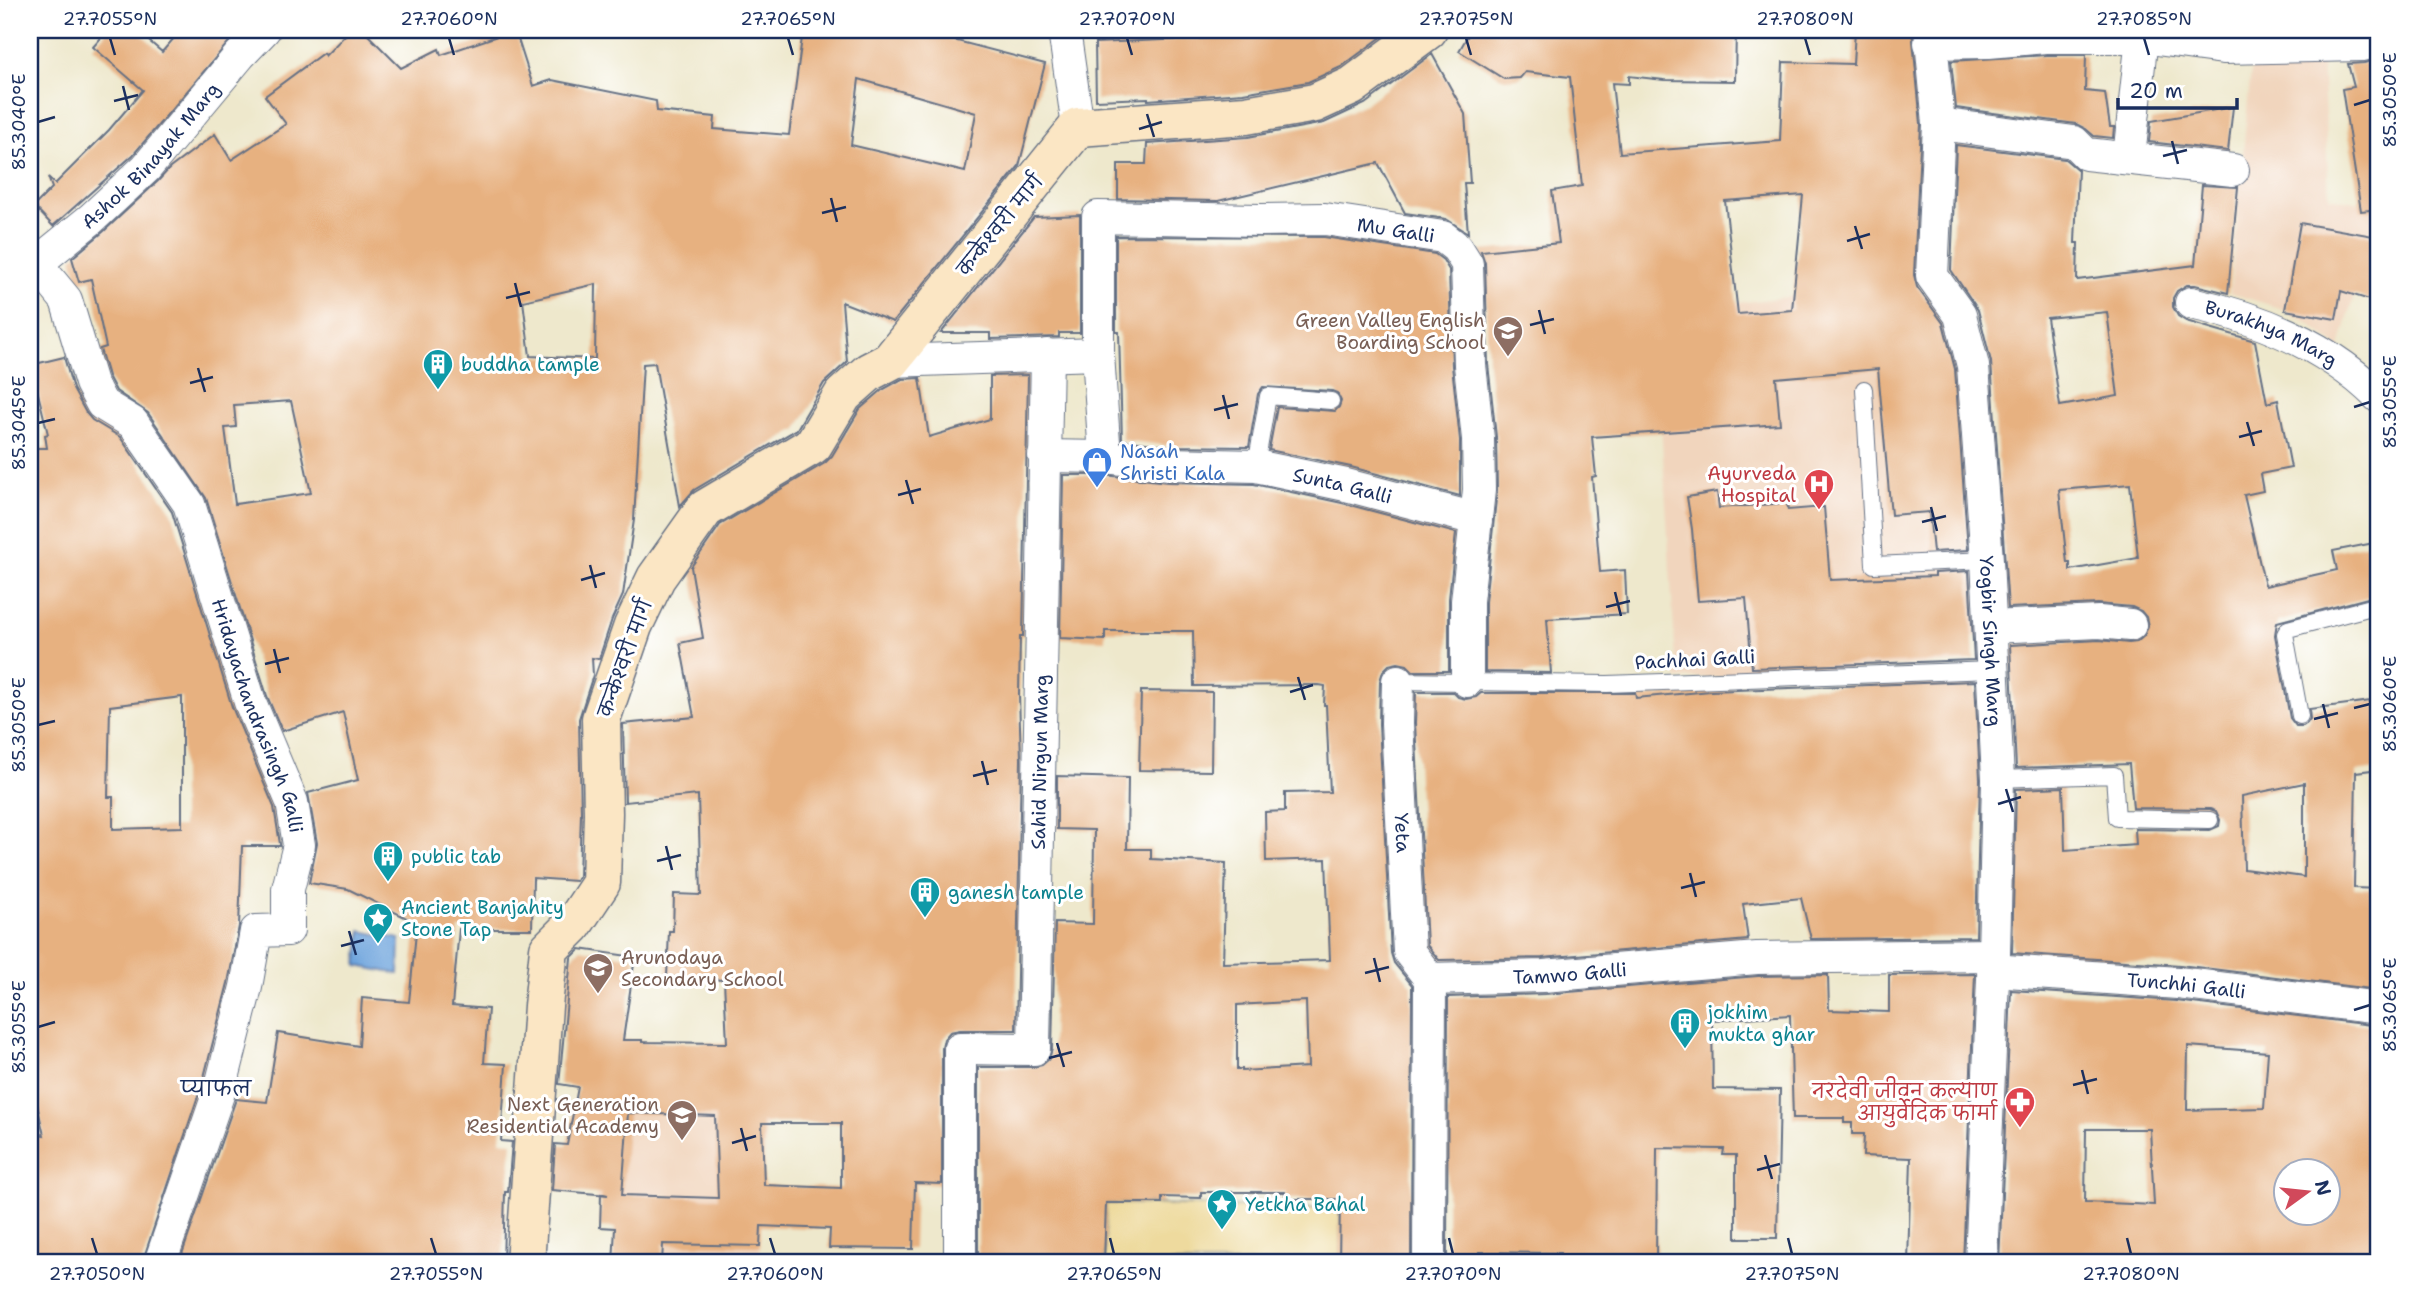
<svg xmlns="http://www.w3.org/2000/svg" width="2409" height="1293" font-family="'Shantell Sans','Playpen Sans Deva',sans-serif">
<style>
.built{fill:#f1d5bd}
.sand{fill:#eeda9e;stroke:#84847e;stroke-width:2}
.water{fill:#70a5dd;stroke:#466a9e;stroke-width:2}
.building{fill:#e7b180;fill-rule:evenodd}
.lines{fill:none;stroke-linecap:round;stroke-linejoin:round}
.lane-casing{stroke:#657084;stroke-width:18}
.street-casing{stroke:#657084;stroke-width:34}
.secondary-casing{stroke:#657084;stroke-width:41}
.lane{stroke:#fff;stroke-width:16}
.street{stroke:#fff;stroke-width:32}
.secondary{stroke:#fbe6c4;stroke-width:38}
.ticks{fill:none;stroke:#1b2f5e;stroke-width:2.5}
.labels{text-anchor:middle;stroke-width:6;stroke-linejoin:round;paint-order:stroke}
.street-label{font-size:19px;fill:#1b2f5e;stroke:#fff}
.education-label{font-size:19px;fill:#785e54;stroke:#fff;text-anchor:end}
.culture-label{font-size:19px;fill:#0d838f;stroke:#fff;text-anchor:start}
.shop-label{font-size:19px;fill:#366cbe;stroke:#fff;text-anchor:start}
.health-label{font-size:19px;fill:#be3a42;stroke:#fff;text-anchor:end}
.neighbourhood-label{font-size:21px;fill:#1b2f5e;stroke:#fff}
.neatline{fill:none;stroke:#1b2f5e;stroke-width:2.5}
.ticks-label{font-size:18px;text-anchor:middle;fill:#1b2f5e}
</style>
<rect width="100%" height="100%" fill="#fff"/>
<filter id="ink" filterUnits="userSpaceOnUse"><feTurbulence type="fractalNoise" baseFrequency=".0143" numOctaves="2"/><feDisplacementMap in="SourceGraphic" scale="14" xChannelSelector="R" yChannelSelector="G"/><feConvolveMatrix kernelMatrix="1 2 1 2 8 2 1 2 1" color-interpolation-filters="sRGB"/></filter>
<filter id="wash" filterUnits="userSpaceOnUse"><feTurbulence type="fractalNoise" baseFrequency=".00686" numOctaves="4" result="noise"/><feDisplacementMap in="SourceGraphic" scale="28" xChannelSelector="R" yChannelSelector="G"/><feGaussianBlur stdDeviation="1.57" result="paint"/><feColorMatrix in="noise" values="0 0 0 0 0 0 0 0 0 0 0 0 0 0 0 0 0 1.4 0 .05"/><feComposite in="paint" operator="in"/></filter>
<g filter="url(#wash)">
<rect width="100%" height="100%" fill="#eee8cc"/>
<path class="built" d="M2252 58H2322L2329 197 2377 206 2340 348 2307 322 2277 307 2230 293Z
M1915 282 1951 325 1962 386 1980 636 1968 637 1969 662 1677 679 1654 313Z
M603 1082 767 1088 760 1254H745L744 1263H662L669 1195 596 1200Z"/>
<path class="sand" d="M1106 1203 1340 1209V1263H1104Z"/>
<path class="water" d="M361 931 400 939 399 974 357 966Z"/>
<g id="blocks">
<path class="building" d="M108 30H136L162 52 181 30H239L133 155 53 226 34 206 52 188 48 177 55 184 109 130 143 90 93 47Z
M350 30H363L401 68 439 49 441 55 515 30 533 86 552 80 656 101 657 111 715 117 714 129 789 135 803 30H915L1045 64 1019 166 893 322 842 302 847 362 824 383 797 429 694 490 680 506 655 363 643 364 634 520 623 595 612 619 599 659 592 658 593 675 579 719 581 813 579 876 576 881 533 878 532 929H459L452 1006 488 1009 484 1063 506 1064 501 1141 512 1142 508 1192H505L503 1263H179L236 1099 267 1102 278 1033 359 1046 362 998 409 1002 417 923 348 889 309 883 317 843 308 793 358 780 343 712 282 731 267 696 206 498 148 413 116 391 108 376 100 349 106 347 91 279 79 282 72 258 103 232 158 181 170 168 215 134 231 160 286 124 265 96 323 53 325 56ZM859 79 976 113 965 172 851 145ZM596 284 595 359 530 356 523 301ZM291 401 311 493 235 504 225 428 236 427 234 405Z
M1274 30H1391L1341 67 1308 82 1243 93 1148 100V98L1096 100 1095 43 1277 35Z
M1471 30H1736L1735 81 1664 80 1629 76V84L1612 83 1620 153 1780 141 1783 62 1853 64 1855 30H1912L1921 124 1914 275 1917 287 1943 323 1955 369 1968 550 1933 552 1929 512 1891 515 1878 369 1776 378 1780 424 1592 437 1596 476 1592 477 1600 572 1625 570 1627 614 1547 619 1551 673 1485 672V602L1497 490 1496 437 1488 364 1485 263 1481 251 1559 243 1552 191 1582 186 1570 77 1525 72 1520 78 1504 79 1459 51ZM1803 195 1792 310 1738 314 1725 201Z
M1432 54 1465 114 1470 183H1464L1468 233 1446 219 1405 213 1378 163 1218 201 1118 199V164H1146L1147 144 1248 137 1324 123 1365 104Z
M2047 55H2086L2085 91 2105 93 2110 127H2114L2113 138 2094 136 2086 129 2076 124 1956 108 1951 61Z
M2379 59V209L2361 211 2342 89 2354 87 2348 64 2364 63Z
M2233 107 2228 151 2149 142 2151 121Z
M1956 145 2065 159 2078 170 2075 243H2078L2077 280 2195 265 2202 185 2238 187 2228 293 2195 285H2187L2177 291 2173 298V307L2178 316 2186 321 2255 341 2267 403 2278 400 2291 468 2260 474 2263 491 2244 495 2265 586 2337 570 2333 551 2379 542V595L2277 622 2275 635 2290 718 2296 726H2303L2307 723 2310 719 2309 709 2379 700V769L2356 772 2354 888 2379 889V990L2180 965 2012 953 2016 789 2063 787 2065 850 2136 845 2135 829 2210 830 2219 826 2220 820 2216 811 2210 809 2133 808 2129 764 2016 768 2010 645 2099 640 2129 643 2137 642 2144 636 2148 626 2146 617 2141 611 2132 607 2098 604 2008 608 1991 362 1978 310 1951 270ZM2107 312 2118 396 2060 406 2047 318ZM2130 484 2138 558 2070 570V563H2067L2059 490ZM2304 783V877L2244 869 2242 796Z
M1080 215V333H1059V337L990 339V333H941L1034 217Z
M2300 223 2379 237V303L2341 291 2336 319 2285 310Z
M1116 236 1324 237 1435 254 1443 260 1449 270 1452 366 1460 440V496L1351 467 1269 450 1277 407 1335 411 1339 407 1341 401 1337 393 1332 391 1263 387 1258 394 1249 447 1170 446 1122 440 1119 332H1116Z
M64 357 73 389 86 413 92 420 120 437 172 512 232 707 274 807 280 844V846H242L239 926 228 983 203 1081 142 1263H56L30 1259V1133L44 1135 30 1074V448H47L45 435 48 434 31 365ZM182 697V827L113 829V797H108L110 706Z
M1028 375 1023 636H1020L1019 695 1021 759 1016 1030H960L950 1032 944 1039 942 1048V1184L915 1183 913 1249 829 1248 830 1229 761 1226 760 1246 663 1244 662 1263H613L615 1228 600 1227 601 1194 608 1195 552 1190 555 1144 567 1145 578 1087 559 1084 571 958 580 949 635 957 623 1040H642V1042L727 1043 724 980 667 977 669 931H673L674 894 701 895 698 795 625 802 623 724 694 717 680 643 703 638 691 567 720 525 825 463 832 456 860 409 882 390 902 379 920 378 929 437 990 419V376ZM628 1113 715 1116 718 1198 622 1195ZM762 1123H841V1188L764 1185Z
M1063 475H1104L1168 482 1254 484 1342 503 1456 533 1449 599V671H1413L1407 665 1398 663 1389 665 1383 671 1380 681 1379 724 1391 953 1394 963 1412 985 1411 1263H1339L1340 1199H1286L1285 1192H1201V1198L1162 1197V1203H1106L1104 1263H978V1067H1034L1042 1065 1049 1059 1052 1049 1055 923 1093 924 1094 830 1057 829V776L1128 778 1127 849H1151V859L1226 863 1223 963 1330 960 1326 859 1266 861 1265 812 1285 811V793L1330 792 1326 705H1324L1325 686 1319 685 1194 686 1193 631H1105V640L1060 638ZM1306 1001 1308 1067 1242 1071V1069H1237V1005Z
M1717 492 1719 508 1787 503 1788 510 1824 507 1830 580 1935 576V573L1969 571 1974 660 1752 668 1746 598 1698 601 1692 529 1687 497Z
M1975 681 1980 779 1976 937 1811 939 1801 898 1743 904 1748 940 1542 958 1439 960 1427 945 1415 723 1416 692H1453L1458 697 1466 699 1476 697 1481 693H1635L1636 698 1711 691Z
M1141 691 1212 692 1211 771 1139 770Z
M1975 974 1963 1263H1908L1911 1158 1863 1156 1864 1134H1852V1123H1844V1118H1793L1790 1015 1712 1020 1713 1089 1780 1090 1777 1238H1736V1155H1723L1724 1149 1657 1148 1656 1263H1560V1253L1479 1252V1263H1447L1448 997 1545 994 1758 976 1828 975 1829 1010 1889 1012V975Z
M2011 990 2176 1001 2379 1026V1263L2122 1261V1263H1999ZM2188 1046 2268 1052 2264 1108 2187 1110ZM2086 1129H2150L2154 1205 2085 1202ZM2286 1171H2328V1213H2286Z"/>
</g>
</g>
<g filter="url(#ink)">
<use href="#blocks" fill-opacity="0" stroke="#657084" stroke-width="2"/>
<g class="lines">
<g class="lane-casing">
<path id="lane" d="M1864 389 1874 565 1987 560
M1256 466 1268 396 1331 401
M1398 681 1607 684 1993 670
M2300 716 2285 634 2288 629 2379 605
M1998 779 2114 775 2117 818 2210 820"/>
</g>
<g class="street-casing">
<g id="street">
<path d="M1064 30 1078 127"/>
<path id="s1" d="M1930 30 1939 124 1932 276 1960 315 1973 366 1987 560 1998 779 1994 955 1981 1263"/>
<path d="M1930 43 1989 42 2046 37H2142L2223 48 2363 45 2379 40"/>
<path d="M1939 124 2074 142 2086 154 2233 170"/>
<path d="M2129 157 2142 37"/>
<path id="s2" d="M30 256 66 300 91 383 102 404 133 423 189 504 250 702 292 802 299 845 288 889V930L256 931 246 987 221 1086 160 1263"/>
<path id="s3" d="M30 274 37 263 91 219 146 168 240 55 264 30"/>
<path id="s4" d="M2191 303C2260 318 2329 347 2379 397"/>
<path d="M890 361 1098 354"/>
<path id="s5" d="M1044 456 1105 457 1169 464 1256 466 1346 485 1476 519 1467 601V681"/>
<path id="s6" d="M1105 457 1098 354V217L1261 220 1325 219 1443 237 1457 248 1467 264 1470 365 1478 439 1479 490 1476 519"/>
<path d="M1991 627 2099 622 2130 625"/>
<path id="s7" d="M1398 681 1397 723 1409 952 1430 979"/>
<path id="s8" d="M1993 970 2178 983 2379 1008"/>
<path id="s9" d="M1430 979 1543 976 1757 958 1994 955"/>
<path id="s10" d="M960 1263V1048L1034 1049 1047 355"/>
<path d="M1429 1263 1430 979"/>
</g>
</g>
<g class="secondary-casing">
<path id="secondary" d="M525 1263 543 1006 549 949 573 925 601 883 603 813 601 719 633 626 656 578 705 509 813 445 843 395 869 372 890 361 1078 127 1246 115 1315 103 1352 86 1428 30"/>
</g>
<use href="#lane" class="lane"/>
<use href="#street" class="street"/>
<use href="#secondary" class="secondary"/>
</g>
</g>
<path class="ticks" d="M110 38 115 55M449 38 454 55M788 38 793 55M1127 38 1132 55M1466 38 1471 55M1805 38 1810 55M2144 38 2149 55M123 86 129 110M114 101 138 95M2354 105 2370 100M1147 114 1154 137M38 122 55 117M1139 129 1162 122M2172 141 2178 164M2163 156 2187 150M831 198 837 222M822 213 846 207M1855 226 1862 249M1847 241 1870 234M515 283 521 307M506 298 530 292M1539 310 1545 334M1530 325 1554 319M198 368 205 392M190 383 213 377M1223 395 1229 419M2354 407 2370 402M1214 410 1238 404M2247 422 2254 446M38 423 55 419M2239 437 2262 431M906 480 913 504M898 495 921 489M1931 507 1937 531M1922 522 1946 516M590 565 596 588M581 580 605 573M1615 592 1621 616M1606 607 1630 601M274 649 280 673M265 664 289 658M1298 677 1305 700M1290 692 1313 685M2323 704 2329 728M2354 708 2370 704M2314 719 2338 713M38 725 55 721M982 761 988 785M973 776 997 770M2006 789 2013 812M1998 804 2021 797M666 846 672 870M657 861 681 855M1690 873 1696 897M1681 888 1705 882M349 931 356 955M341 946 364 940M1374 958 1380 982M1365 973 1389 967M2354 1010 2370 1005M38 1027 55 1022M1057 1043 1064 1067M1049 1058 1072 1052M2082 1070 2088 1094M2073 1085 2097 1079M741 1128 747 1151M732 1143 756 1136M1765 1155 1772 1179M1757 1170 1780 1164M92 1238 97 1254M431 1238 436 1254M770 1238 775 1254M1110 1238 1114 1254M1449 1238 1453 1254M1788 1238 1792 1254M2127 1238 2131 1254"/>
<defs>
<g id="school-pin" transform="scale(1.575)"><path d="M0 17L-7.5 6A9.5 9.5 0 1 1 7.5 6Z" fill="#8d6e63" stroke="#fff"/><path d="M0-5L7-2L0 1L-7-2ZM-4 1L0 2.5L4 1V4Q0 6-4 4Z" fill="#fff"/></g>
<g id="building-pin" transform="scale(1.575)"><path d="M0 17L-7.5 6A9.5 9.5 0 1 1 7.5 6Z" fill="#0f9aa8" stroke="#fff"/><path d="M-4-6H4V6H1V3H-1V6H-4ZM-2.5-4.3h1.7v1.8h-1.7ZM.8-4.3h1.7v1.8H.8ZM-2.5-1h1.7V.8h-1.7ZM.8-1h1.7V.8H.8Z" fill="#fff"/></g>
<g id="shop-pin" transform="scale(1.575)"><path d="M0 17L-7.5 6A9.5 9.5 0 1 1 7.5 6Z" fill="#3f7fe0" stroke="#fff"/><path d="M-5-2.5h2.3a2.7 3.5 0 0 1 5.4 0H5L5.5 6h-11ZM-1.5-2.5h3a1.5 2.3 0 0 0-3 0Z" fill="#fff"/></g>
<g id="hospital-pin" transform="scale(1.575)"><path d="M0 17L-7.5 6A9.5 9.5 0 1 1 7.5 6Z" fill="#e0444e" stroke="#fff"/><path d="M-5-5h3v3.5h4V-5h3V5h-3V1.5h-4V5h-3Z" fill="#fff"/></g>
<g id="sight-pin" transform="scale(1.575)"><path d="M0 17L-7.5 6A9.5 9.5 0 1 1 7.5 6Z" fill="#0f9aa8" stroke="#fff"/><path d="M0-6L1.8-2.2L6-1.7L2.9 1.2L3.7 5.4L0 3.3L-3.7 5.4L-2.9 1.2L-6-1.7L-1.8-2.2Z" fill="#fff"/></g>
<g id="pharmacy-pin" transform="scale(1.575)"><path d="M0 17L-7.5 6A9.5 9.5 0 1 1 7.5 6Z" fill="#e0444e" stroke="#fff"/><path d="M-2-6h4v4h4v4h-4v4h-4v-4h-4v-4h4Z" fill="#fff"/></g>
</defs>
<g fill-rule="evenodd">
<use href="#school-pin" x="1508" y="331"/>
<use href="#building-pin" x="438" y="364"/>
<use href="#shop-pin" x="1097" y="462"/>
<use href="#hospital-pin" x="1819" y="484"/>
<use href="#building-pin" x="388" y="856"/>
<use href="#building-pin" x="925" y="892"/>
<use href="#sight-pin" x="378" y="918"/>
<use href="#school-pin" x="598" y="968"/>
<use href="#building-pin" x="1685" y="1023"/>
<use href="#pharmacy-pin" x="2020" y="1102"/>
<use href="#school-pin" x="682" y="1115"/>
<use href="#sight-pin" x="1222" y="1204"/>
</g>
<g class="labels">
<g class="street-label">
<text dy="7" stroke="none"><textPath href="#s3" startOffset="170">Ashok Binayak Marg</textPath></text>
<text transform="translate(1000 225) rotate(-51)" y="7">कन्केश्वरी मार्ग</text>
<text dy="7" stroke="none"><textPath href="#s6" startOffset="539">Mu Galli</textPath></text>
<text dy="7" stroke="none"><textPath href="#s4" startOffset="86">Burakhya Marg</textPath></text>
<text dy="7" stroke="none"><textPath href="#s5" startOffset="301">Sunta Galli</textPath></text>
<text dy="7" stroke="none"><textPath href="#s1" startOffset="623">Yogbir Singh Marg</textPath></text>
<text transform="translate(625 658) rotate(-70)" y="7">कन्केश्वरी मार्ग</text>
<text transform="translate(1695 659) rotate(-3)" y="7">Pachhai Galli</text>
<text dy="7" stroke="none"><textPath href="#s2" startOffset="525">Hridayachandrasingh Galli</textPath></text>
<text dy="7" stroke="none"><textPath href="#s10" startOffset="576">Sahid Nirgun Marg</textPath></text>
<text dy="7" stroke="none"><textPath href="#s7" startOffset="152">Yeta</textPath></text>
<text dy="7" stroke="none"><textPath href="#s9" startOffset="140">Tamwo Galli</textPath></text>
<text dy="7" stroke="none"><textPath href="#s8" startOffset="194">Tunchhi Galli</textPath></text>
</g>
<g class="education-label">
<text x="1485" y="327">Green Valley English<tspan x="1485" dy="22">Boarding School</tspan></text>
<text x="621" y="964" text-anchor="start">Arunodaya<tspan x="621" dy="22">Secondary School</tspan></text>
<text x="659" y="1111">Next Generation<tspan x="659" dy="22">Residential Academy</tspan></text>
</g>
<g class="culture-label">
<text x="461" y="371">buddha tample</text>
<text x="411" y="863">public tab</text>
<text x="948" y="899">ganesh tample</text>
<text x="401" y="914">Ancient Banjahity<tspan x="401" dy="22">Stone Tap</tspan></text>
<text x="1708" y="1019">jokhim<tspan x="1708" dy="22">mukta ghar</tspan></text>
<text x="1245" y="1211">Yetkha Bahal</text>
</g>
<g class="shop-label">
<text x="1120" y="458">Nasah<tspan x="1120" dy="22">Shristi Kala</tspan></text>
</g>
<g class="health-label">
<text x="1796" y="480">Ayurveda<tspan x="1796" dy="22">Hospital</tspan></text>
<text x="1997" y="1098">नरदेवी जीवन कल्याण<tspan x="1997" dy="22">आयुर्वेदिक फार्मा</tspan></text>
</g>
<g class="neighbourhood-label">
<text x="216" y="1096">प्याफल</text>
</g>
</g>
<rect width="2409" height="1293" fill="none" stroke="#fff" stroke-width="77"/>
<g transform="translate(2307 1192) rotate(75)"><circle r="33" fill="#ffffff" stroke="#a4acbf" stroke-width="2"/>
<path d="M0-5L12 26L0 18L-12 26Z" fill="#d1495b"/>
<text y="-10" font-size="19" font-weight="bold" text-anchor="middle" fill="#1b2f5e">N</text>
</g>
<path d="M2118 98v10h119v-10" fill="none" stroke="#1b2f5e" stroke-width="3.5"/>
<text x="2129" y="98" font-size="21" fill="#1b2f5e" stroke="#ffffff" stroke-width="5" paint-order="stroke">20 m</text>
<rect x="38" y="38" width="2332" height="1216" class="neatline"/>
<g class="ticks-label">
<text x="110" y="25">27.7055°N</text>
<text x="449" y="25">27.7060°N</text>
<text x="788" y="25">27.7065°N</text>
<text x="1127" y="25">27.7070°N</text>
<text x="1466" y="25">27.7075°N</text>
<text x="1805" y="25">27.7080°N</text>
<text x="2144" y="25">27.7085°N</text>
<text transform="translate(2390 100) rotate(-90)" y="6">85.3050°E</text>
<text transform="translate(19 122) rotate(-90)" y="6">85.3040°E</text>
<text transform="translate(2390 402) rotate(-90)" y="6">85.3055°E</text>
<text transform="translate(19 423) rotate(-90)" y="6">85.3045°E</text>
<text transform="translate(2390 704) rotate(-90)" y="6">85.3060°E</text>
<text transform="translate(19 725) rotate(-90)" y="6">85.3050°E</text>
<text transform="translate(2390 1005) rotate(-90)" y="6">85.3065°E</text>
<text transform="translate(19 1027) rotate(-90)" y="6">85.3055°E</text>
<text x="97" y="1280">27.7050°N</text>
<text x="436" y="1280">27.7055°N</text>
<text x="775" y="1280">27.7060°N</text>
<text x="1114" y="1280">27.7065°N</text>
<text x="1453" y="1280">27.7070°N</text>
<text x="1792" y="1280">27.7075°N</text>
<text x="2131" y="1280">27.7080°N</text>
</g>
</svg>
